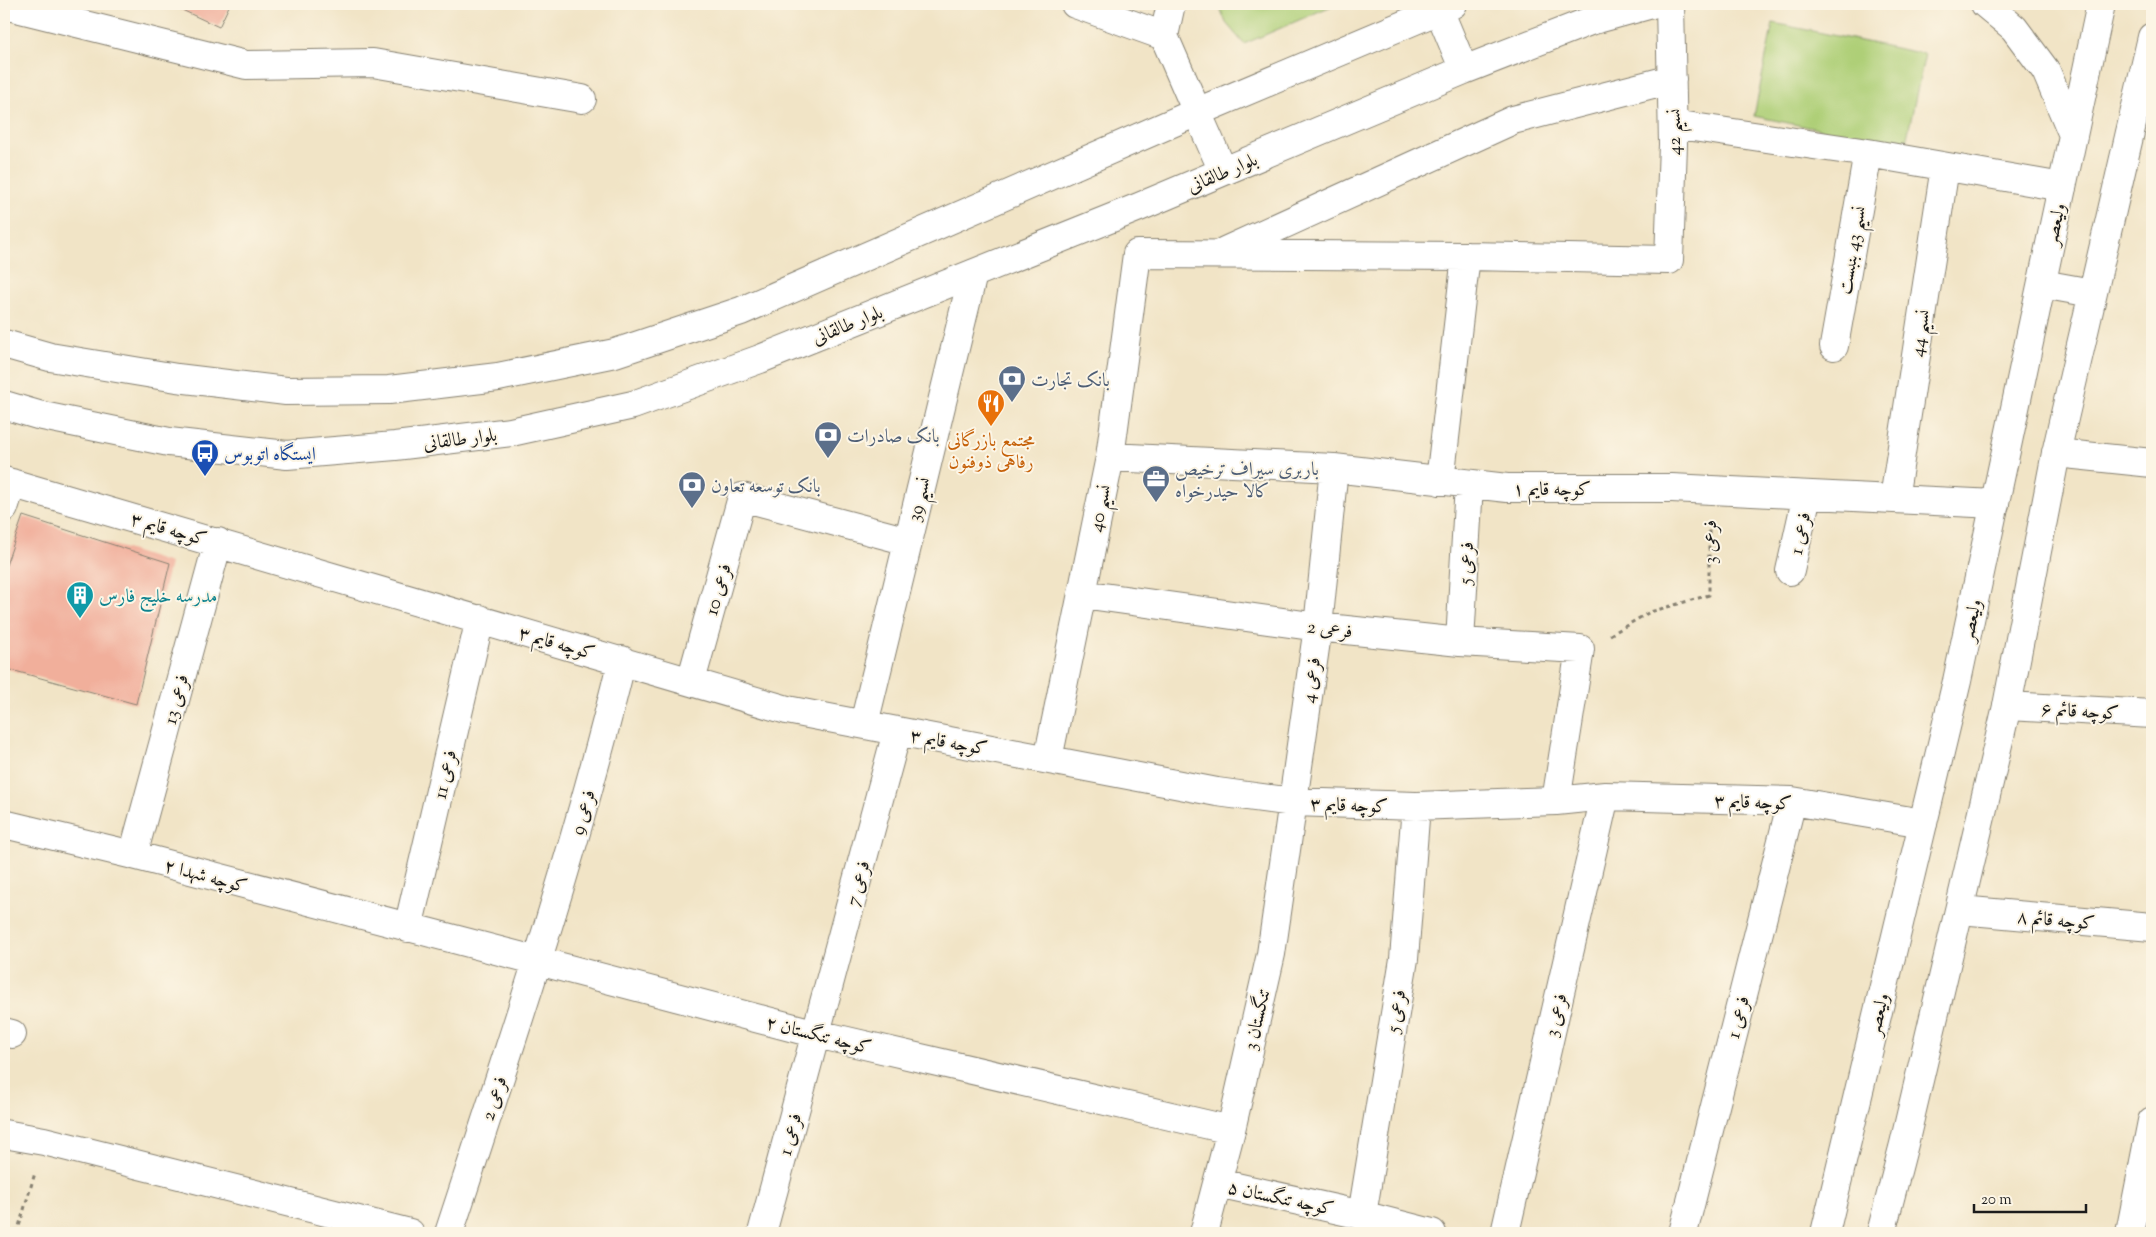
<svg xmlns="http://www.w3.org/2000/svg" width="2156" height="1237" font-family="'Sorts Mill Goudy',Amiri,serif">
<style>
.green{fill:#aecf77;stroke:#65764a}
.building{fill:#f1af9b}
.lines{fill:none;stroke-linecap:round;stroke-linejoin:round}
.minor-casing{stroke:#868071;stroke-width:30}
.major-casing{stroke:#868071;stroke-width:30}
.path{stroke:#868071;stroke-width:3;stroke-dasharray:4 4;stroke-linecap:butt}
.minor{stroke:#fff;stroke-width:28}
.major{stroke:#fff;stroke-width:28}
.labels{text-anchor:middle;stroke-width:4;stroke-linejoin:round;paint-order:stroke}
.street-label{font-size:19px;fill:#1c1c1c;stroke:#fcf5e5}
.service-label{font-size:19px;fill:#4e5e75;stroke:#fcf5e5;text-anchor:start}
.food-label{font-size:19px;fill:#c56008;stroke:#fcf5e5}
.transit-label{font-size:19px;fill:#164399;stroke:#fcf5e5;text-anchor:start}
.culture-label{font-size:19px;fill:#0d838f;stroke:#fcf5e5;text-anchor:start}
</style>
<rect width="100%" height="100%" fill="#fcf5e5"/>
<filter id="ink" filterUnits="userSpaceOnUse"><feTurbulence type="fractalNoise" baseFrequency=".02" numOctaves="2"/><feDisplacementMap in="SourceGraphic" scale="10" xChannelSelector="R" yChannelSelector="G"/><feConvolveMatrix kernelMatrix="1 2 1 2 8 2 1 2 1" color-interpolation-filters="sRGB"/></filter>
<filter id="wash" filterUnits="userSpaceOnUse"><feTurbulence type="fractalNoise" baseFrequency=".0096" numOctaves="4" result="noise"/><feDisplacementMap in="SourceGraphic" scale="20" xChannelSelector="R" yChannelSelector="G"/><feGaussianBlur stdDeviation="1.12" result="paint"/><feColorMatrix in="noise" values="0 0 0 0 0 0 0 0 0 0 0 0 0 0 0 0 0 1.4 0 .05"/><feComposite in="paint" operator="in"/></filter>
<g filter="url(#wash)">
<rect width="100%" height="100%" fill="#f1e4c6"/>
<path class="green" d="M1225 4H1336L1244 44 1226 23 1221 10Z
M1773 23 1925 54 1905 147 1754 116Z"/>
<g id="blocks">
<path class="building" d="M169 4H230L219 27Z
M23 516 170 563 136 704 4 668V571Z"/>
</g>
</g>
<g filter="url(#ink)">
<use href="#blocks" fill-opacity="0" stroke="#868071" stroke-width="1"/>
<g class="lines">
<g class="minor-casing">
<path id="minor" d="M1075 4 1164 36 1197 112
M4 5 246 65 373 63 582 99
M1164 36 1171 4
M1673 124 1868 153 2062 187
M1225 251 1513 120 1672 79
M1834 346 1868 153
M2056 453 2152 463
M1110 457 1334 468 1507 488H1672L1995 504
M4 481 787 710 1217 792 1293 802 1416 806 1556 801 1605 796 1792 801 1923 823
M1440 481 1466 256
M1894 499 1945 167
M4 508 12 483
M1790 571 1807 495
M1082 594 1318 627 1460 642 1580 649 1556 801
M1460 642 1469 484
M691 681 742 497 908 541
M2007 706 2152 714
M864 724 973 274
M1048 759 1110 457 1137 254 1466 256 1669 260 1673 144 1670 4
M4 824 133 855 817 1034 1231 1130
M133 855 218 542
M1960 910 2152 927
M408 928 480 619
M4 1032 12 1034
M4 1134 44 1141 410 1233
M1218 1183 1362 1215 1432 1233
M1362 1215 1404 959 1416 806
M449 1233C511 1044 575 854 622 660
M762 1233 897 732
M1204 1233 1231 1130 1271 954 1318 627 1334 468
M1505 1233 1605 796
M1683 1233 1792 801
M2130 1233 2152 1121"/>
</g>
<g class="major-casing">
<path id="major" d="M1985 4 2014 28 2046 71 2073 135
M1439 10 1464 70
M1197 112 1223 171
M2042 284 2092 293
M4 344 50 357 177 378 286 391 389 390 498 377 615 353 741 311 1197 112 1453 4
M4 405 38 415 169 442 287 455 395 446 511 432 633 405 760 359 1139 207 1464 70 1590 21 1652 4
M1825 1233 1957 681 2101 4
M1881 1233 1904 1144 2007 706 2056 453 2152 37"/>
</g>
<path class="path" d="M1610 635 1650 612 1709 595V523
M17 1233 35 1173"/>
<use href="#minor" class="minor"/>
<use href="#major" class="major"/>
</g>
</g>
<defs>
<g id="bank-pin" transform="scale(1.4375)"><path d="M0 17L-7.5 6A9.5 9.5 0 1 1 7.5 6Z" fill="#5c6f8a" stroke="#fcf5e5"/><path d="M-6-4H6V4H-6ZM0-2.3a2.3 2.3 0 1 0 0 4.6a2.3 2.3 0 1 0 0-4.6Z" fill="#fff"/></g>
<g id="restaurant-pin" transform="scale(1.4375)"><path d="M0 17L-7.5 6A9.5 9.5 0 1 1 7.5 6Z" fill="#e8710a" stroke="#fcf5e5"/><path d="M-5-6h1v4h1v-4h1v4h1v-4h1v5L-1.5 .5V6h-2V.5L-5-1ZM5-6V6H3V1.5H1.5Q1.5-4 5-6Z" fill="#fff"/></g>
<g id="bus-pin" transform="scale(1.4375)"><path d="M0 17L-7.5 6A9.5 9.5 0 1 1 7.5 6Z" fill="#1a4fb4" stroke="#fcf5e5"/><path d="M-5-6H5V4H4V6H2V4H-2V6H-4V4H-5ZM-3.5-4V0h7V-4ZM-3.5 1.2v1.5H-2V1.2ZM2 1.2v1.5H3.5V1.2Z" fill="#fff"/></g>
<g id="office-pin" transform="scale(1.4375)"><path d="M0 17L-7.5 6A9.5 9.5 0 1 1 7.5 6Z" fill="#5c6f8a" stroke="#fcf5e5"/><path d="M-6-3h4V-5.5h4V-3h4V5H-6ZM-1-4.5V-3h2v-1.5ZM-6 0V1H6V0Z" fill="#fff"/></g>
<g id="building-pin" transform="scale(1.4375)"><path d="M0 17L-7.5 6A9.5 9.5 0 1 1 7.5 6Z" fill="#0f9aa8" stroke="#fcf5e5"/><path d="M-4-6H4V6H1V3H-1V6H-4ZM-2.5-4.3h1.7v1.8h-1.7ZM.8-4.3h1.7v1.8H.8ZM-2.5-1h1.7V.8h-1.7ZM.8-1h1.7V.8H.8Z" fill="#fff"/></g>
</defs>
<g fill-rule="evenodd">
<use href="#bank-pin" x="1012" y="379"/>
<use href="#restaurant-pin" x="991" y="403"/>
<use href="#bank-pin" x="828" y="435"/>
<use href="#bus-pin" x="205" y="453"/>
<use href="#office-pin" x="1156" y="479"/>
<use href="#bank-pin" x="692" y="485"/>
<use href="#building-pin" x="80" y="595"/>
</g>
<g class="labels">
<g class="street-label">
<text transform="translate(1673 132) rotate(-90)" y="7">نسیم 42</text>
<text transform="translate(1222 172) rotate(-23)" y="7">بلوار طالقانی</text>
<text transform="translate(2054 224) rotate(-78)" y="7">ولیعصر</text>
<text transform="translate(1851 250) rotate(-80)" y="7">نسیم 43 بنبست</text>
<text transform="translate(847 324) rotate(-22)" y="7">بلوار طالقانی</text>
<text transform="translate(1919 333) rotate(-81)" y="7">نسیم 44</text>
<text transform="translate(460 438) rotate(-7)" y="7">بلوار طالقانی</text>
<text x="1552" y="495">کوچه قایم ۱</text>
<text transform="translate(918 499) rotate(-76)" y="7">نسیم 39</text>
<text transform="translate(1099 508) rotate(-78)" y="7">نسیم 40</text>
<text transform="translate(169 528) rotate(16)" y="7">کوچه قایم ۳</text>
<text transform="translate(1799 533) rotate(-78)" y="7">فرعی 1</text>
<text transform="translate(1709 542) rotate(-90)" y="7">فرعی 3</text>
<text transform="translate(1465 563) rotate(-87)" y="7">فرعی 5</text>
<text transform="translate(717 589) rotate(-74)" y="7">فرعی 10</text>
<text transform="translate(1970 620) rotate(-78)" y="7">ولیعصر</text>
<text transform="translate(1330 628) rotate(7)" y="7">فرعی 2</text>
<text transform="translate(557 642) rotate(16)" y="7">کوچه قایم ۳</text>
<text transform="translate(1310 680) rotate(-82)" y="7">فرعی 4</text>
<text transform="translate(175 699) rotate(-75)" y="7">فرعی 13</text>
<text transform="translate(2080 710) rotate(3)" y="7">کوچه قائم ۶</text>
<text transform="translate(949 741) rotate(10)" y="7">کوچه قایم ۳</text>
<text transform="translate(444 774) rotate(-77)" y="7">فرعی 11</text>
<text transform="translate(1753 801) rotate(2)" y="7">کوچه قایم ۳</text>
<text transform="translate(1349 804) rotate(2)" y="7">کوچه قایم ۳</text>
<text transform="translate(582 812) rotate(-74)" y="7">فرعی 9</text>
<text transform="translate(206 875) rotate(15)" y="7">کوچه شهدا ۲</text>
<text transform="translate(857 883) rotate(-75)" y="7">فرعی 7</text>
<text transform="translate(2056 919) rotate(5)" y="7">کوچه قائم ۸</text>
<text transform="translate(1395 1011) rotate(-81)" y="7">فرعی 5</text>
<text transform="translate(1877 1014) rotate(-77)" y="7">ولیعصر</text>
<text transform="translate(1555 1015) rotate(-77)" y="7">فرعی 3</text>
<text transform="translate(1737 1017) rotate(-76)" y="7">فرعی 1</text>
<text transform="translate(1256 1019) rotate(-77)" y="7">تنگستان 3</text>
<text transform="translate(819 1034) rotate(14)" y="7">کوچه تنگستان ۲</text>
<text transform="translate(493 1098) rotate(-72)" y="7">فرعی 2</text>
<text transform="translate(789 1134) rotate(-75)" y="7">فرعی 1</text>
<text transform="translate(1281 1197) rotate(12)" y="7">کوچه تنگستان ۵</text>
</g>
<g class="service-label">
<text x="1031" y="386">بانک تجارت</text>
<text x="847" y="442">بانک صادرات</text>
<text x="1175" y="475">باربری سیراف ترخیص<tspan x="1175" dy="22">کالا حیدرخواه</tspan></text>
<text x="711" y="492">بانک توسعه تعاون</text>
</g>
<g class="food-label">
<text x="991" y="446">مجتمع بازرگانی<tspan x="991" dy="22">رفاهی ذوفنون</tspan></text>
</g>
<g class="transit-label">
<text x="224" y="460">ایستگاه اتوبوس</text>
</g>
<g class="culture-label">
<text x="99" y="602">مدرسه خلیج فارس</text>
</g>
</g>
<rect width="2156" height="1237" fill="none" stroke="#fcf5e5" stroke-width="20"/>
<path d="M1974 1204v8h112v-8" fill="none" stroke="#1c1c1c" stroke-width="2.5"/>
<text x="1981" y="1204" font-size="15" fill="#1c1c1c" stroke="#fcf5e5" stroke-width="4" paint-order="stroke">20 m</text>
</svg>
